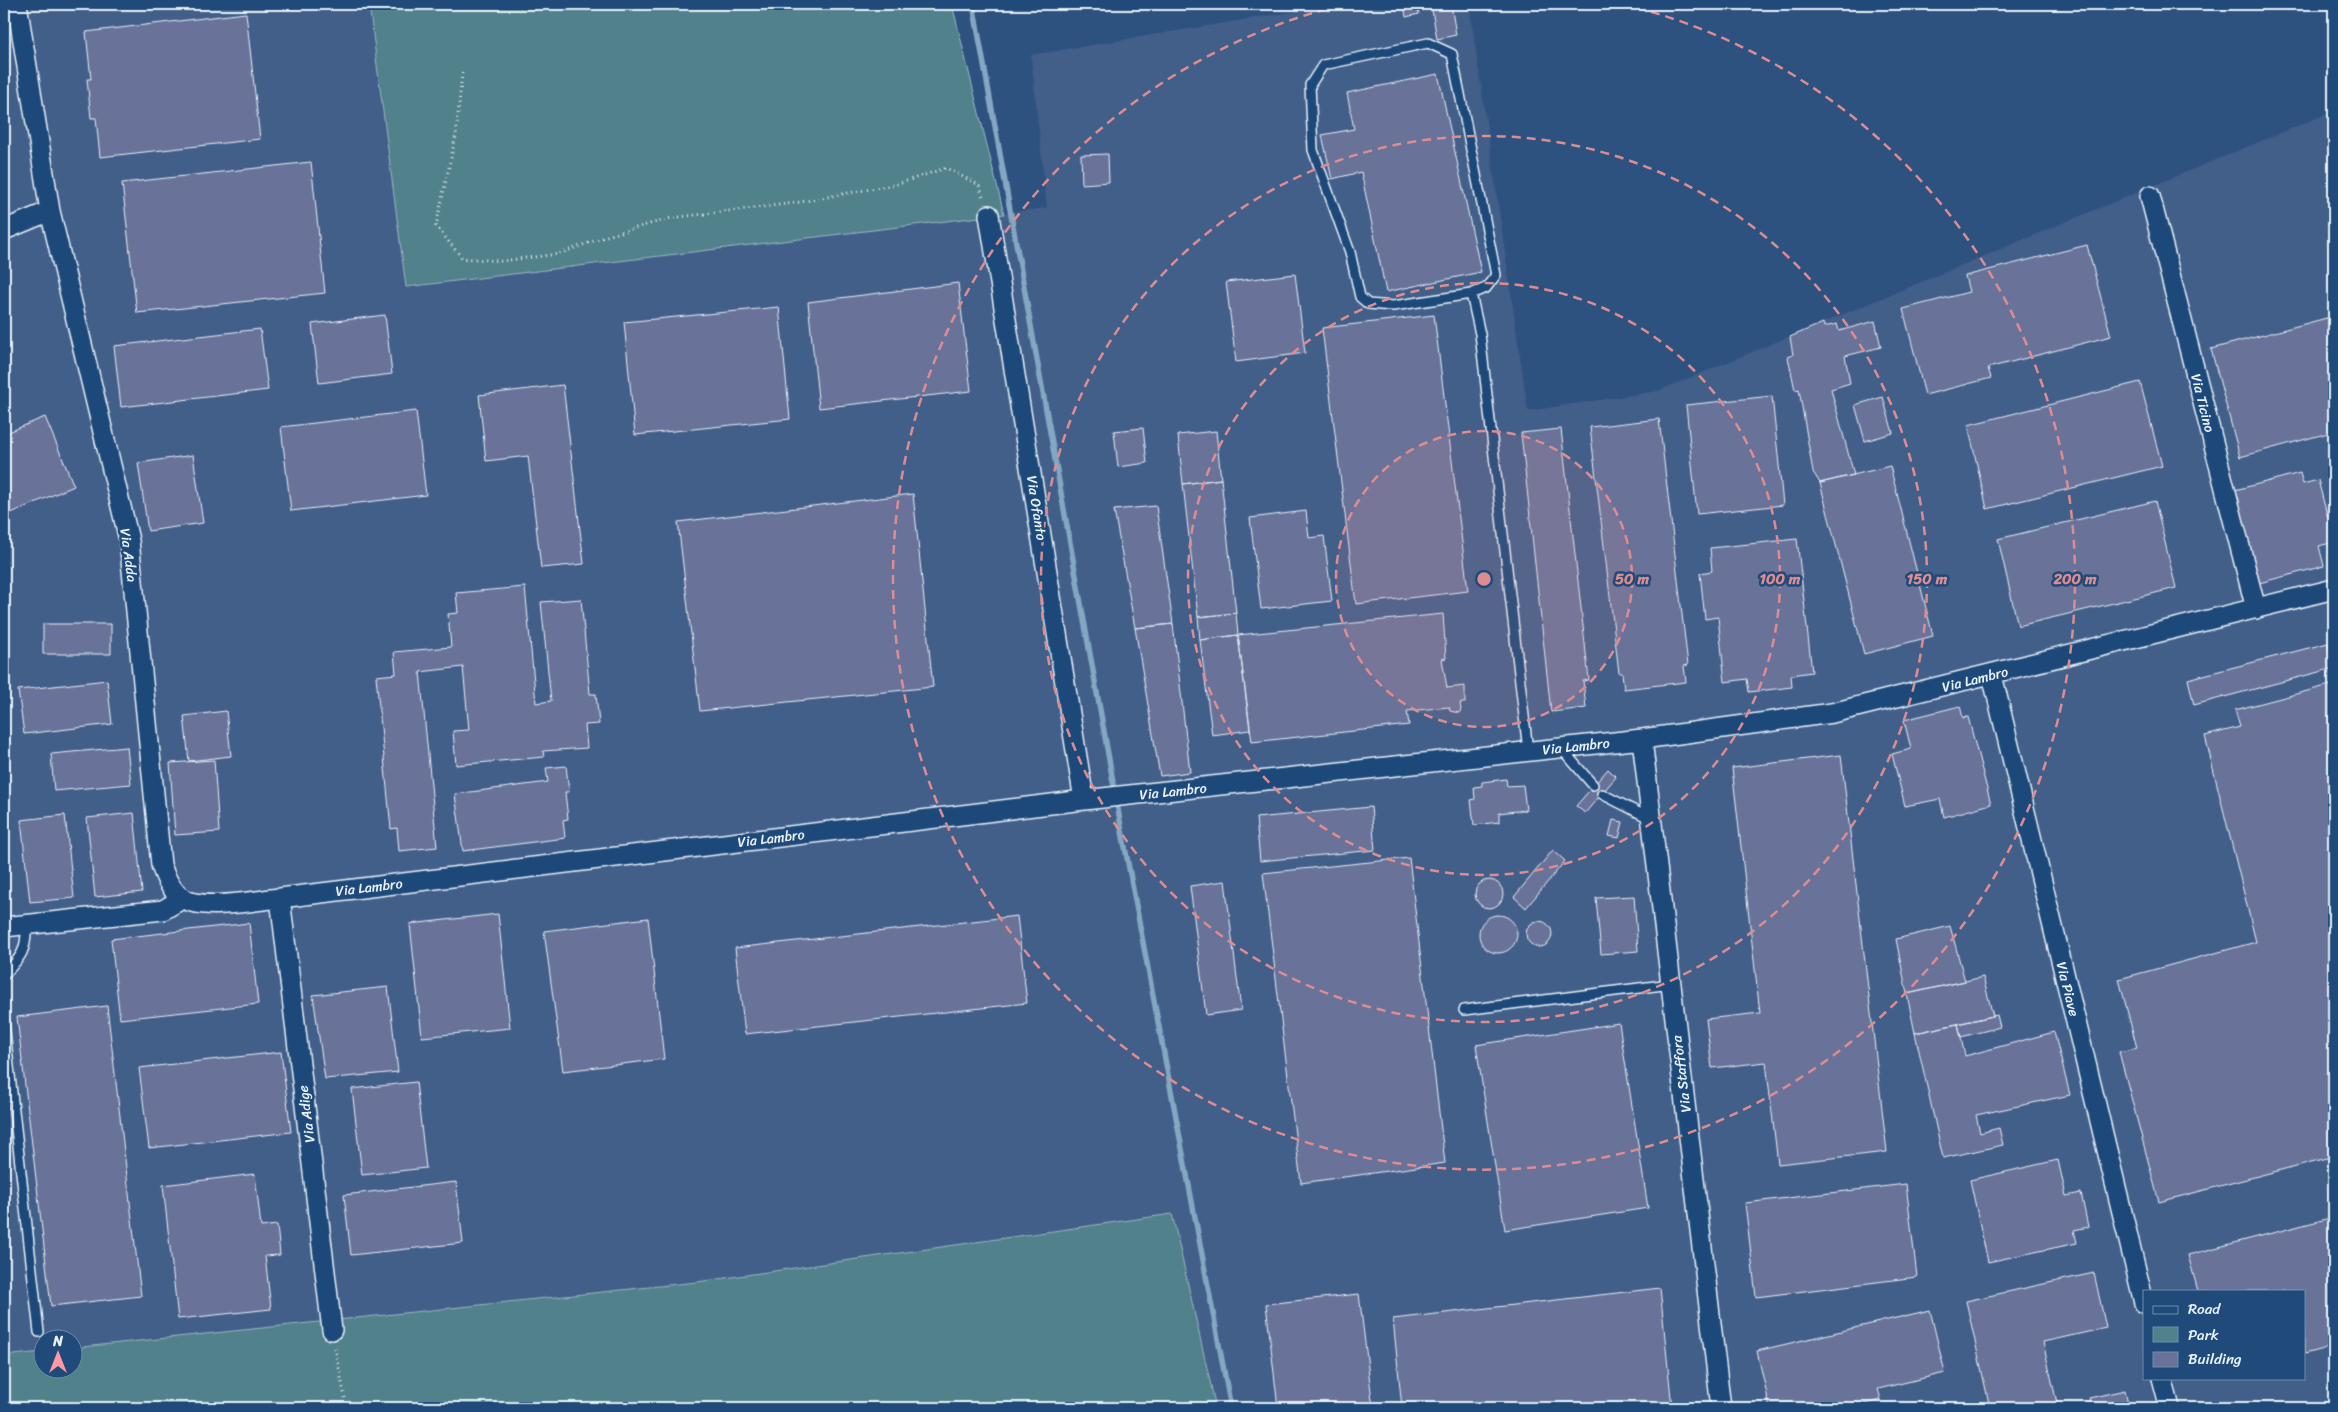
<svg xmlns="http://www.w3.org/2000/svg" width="2338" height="1412" font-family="Sriracha,sans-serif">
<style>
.built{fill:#435f8a;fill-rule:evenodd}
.green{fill:#51818b;stroke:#9cb9c2}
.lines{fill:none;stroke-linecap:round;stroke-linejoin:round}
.stream{stroke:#84a8c2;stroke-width:5.5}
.building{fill:#697299;stroke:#e8f1f8}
.service-casing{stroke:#e8f1f8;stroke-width:12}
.minor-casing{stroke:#e8f1f8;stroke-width:22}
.path{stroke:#e8f1f8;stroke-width:3;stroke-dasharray:1 4;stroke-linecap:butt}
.service{stroke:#1f4a7a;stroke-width:9}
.minor{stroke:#1f4a7a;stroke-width:19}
.ring{fill:none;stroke:#df8c90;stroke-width:2.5;stroke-dasharray:9 6}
.labels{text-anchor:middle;stroke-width:5;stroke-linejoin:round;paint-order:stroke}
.street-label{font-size:14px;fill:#e8f1f8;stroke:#1f4a7a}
.centre{fill:#df8c90;stroke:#1f4a7a;stroke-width:2.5}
.ring-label{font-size:15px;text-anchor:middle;font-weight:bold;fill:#df8c90;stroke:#1f4a7a;stroke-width:5;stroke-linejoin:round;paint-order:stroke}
</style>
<rect width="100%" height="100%" fill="#2e5280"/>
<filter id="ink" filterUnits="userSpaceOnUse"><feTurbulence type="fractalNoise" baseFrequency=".02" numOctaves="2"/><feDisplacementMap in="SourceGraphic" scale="10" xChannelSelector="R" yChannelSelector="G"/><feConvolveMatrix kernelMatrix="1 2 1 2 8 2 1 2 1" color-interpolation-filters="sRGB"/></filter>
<g filter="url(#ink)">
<path class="built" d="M4 4H27L62 9 81 4H369L406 287 1047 208 1031 55 1341 4H1469L1528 411 1658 391 2334 111V1408H1216L1172 1214 697 1282 73 1348 72 1340H42V1352L4 1356ZM2144 1291H2304V1378H2144Z"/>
<path class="green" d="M369 4H952L1004 214 406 287Z
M1172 1214 1216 1408H4V1356L42 1352V1370H72L73 1348 697 1282Z"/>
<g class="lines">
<path class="stream" d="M973 4 1121 826 1231 1408"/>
</g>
<path class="building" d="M1404 4H1417L1419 14 1406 17Z
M1431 4H1451L1456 35 1437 39Z
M246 13 260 139 100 157 96 118H91L87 79H91L86 32Z
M1438 74 1481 272 1386 292 1361 172 1332 179 1322 135 1354 129 1347 93Z
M1108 154 1109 182 1082 184 1081 155Z
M311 162 325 293 137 313 122 183Z
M2087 245 2111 336 1988 368 1991 378 1925 395 1903 309 1969 292 1965 276Z
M1295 274 1305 353 1236 362 1226 282Z
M958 283 971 391 819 408 808 302Z
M779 307 790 419 635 435 624 322Z
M385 315 392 374 319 383 312 324Z
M1434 315 1468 591 1356 604 1322 328Z
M2334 316V440L2332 432 2240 457 2211 349Z
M1875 321 1881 347 1845 356 1850 383 1831 389 1854 475 1820 483 1813 472 1799 389 1795 390 1788 357 1793 355 1790 337 1823 323 1824 327 1837 324 1839 331Z
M260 329 268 390 121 407 114 346Z
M2140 382 2162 466 1987 509 1968 425Z
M563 385 584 564 541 568 528 456 486 461 479 395Z
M1772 396 1783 505 1697 514 1686 405Z
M1883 397 1893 433 1865 441 1855 405Z
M416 411 426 495 291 511 281 427Z
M45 417 74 486 4 516V434Z
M1659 419 1688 665 1684 666 1686 682 1624 689 1622 673H1619L1590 427Z
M1143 428 1147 463 1118 467 1114 431Z
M1561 429 1589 680 1583 681 1586 708 1551 712 1521 433Z
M1216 431 1221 479 1183 484 1178 435Z
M193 455 203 523 148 531 138 463Z
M1890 466 1933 636 1864 654 1820 483Z
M2300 473 2303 484 2318 480 2334 542 2319 546 2324 566 2259 583 2235 490Z
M1221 479 1236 613 1198 617 1183 484Z
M913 494 933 687 700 711 678 522Z
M2155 501 2176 588 2018 626 1998 539Z
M1156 506 1173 624 1135 628 1114 510Z
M1306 511 1309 538 1324 536 1332 601 1261 609 1250 518Z
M1797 539 1812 672 1791 675 1792 687 1749 692 1747 679 1725 682 1718 617 1705 619 1700 573 1712 571 1710 548Z
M525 587 536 703 551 701 541 602 581 599 590 694H596L599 724 585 725 587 748 543 751 544 757 456 765 453 731 469 730 463 667 420 672 437 847 399 851 397 828 391 829 376 676 396 674 394 652 451 647 448 614 458 613 456 593Z
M1236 613 1238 635 1200 640 1198 617Z
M1443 614 1446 658 1442 659 1447 688 1465 686V703H1460L1461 710 1459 713 1450 711 1449 707 1407 711 1409 725 1252 742 1238 635Z
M43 624H111V654H43Z
M1173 624 1190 772 1160 776 1135 628Z
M1238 635 1250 730 1212 735 1200 640Z
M2328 643 2334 668 2194 705 2188 679Z
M107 680 112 724 24 734 18 690Z
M2334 684V1156L2159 1202 2119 1052 2137 1048 2119 979 2256 942 2205 736 2240 727 2235 710Z
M1960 706 1963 718 1968 717 1991 804 1944 817 1940 799 1905 806 1892 754 1911 749 1904 720Z
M226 711 231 756 189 761 184 716Z
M127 747 131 784 54 791 51 754Z
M1841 755 1887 1152 1778 1164 1766 1062 1712 1068 1706 1019 1760 1013 1732 768Z
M214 760 219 832 175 835 170 763Z
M566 766 569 792H565L568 819 563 820 565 838 463 851 455 794 548 782 546 768Z
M1608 769 1616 777 1585 813 1576 806Z
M1506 779 1507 786 1523 785 1526 810 1499 813V822L1474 825 1471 800 1475 799 1474 787 1482 786V782Z
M1371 807 1375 850 1260 861 1256 818Z
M134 813 142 892 95 897 87 818Z
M65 815 74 898 30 902 21 820Z
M1613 820 1623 822 1619 838 1609 836Z
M1553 850 1565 861 1526 908 1514 897Z
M1409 858 1445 1163 1301 1183 1263 873Z
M1475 894a14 14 0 1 1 28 0a14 14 0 1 1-28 0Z
M1225 881 1241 1010 1206 1015 1190 886Z
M1634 896 1638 951 1601 954 1596 898Z
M498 914 510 1028 422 1037 410 924Z
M1479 934a19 19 0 1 1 38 0a19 19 0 1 1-38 0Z
M1017 916 1027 1003 745 1034 735 948Z
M648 918 664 1059 563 1071 544 931Z
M1526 934a13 13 0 1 1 26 0a13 13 0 1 1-26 0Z
M249 923 258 1004 120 1019 111 939Z
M1950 926 1965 981 1907 994 1896 939Z
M1983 977 1993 1016 1915 1033 1907 994Z
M388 987 398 1072 325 1079 313 995Z
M107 1006 141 1296 51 1306 17 1017Z
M1997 1015 2000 1027 1961 1037 1958 1024Z
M1619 1023 1648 1208 1505 1230 1476 1045Z
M1958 1024 1965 1056 2054 1032 2070 1095 1976 1115 1980 1133 1999 1128 2003 1145 1943 1158 1915 1033Z
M281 1052 291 1132 149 1148 139 1068Z
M416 1082 426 1168 362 1175 352 1089Z
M2058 1160 2066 1196 2081 1193 2088 1227 2074 1230 2077 1243 1988 1262 1970 1180Z
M255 1174 261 1227 277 1225 280 1255 265 1256 271 1309 178 1319 163 1185Z
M456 1182 463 1243 351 1255 344 1195Z
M1906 1184 1917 1277 1756 1297 1745 1203Z
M2334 1217V1346L2304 1354V1291H2198L2188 1255Z
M2094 1273 2106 1328 2043 1342 2058 1408H1990L1966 1301Z
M1660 1288 1672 1408H1402L1393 1319Z
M1359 1294 1373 1408H1278L1266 1304Z
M1930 1310 1945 1373 1878 1389 1881 1400 1846 1408H1770L1757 1351Z
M2125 1390 2129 1408H2091L2089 1398Z"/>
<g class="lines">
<g class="service-casing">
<path id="service" d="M1471 294 1393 306 1368 304 1360 297 1350 252 1313 150 1310 85 1323 65 1428 43 1452 54 1496 275 1486 288 1471 294 1480 334 1528 751
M1561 748 1593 785
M1602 794 1651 819
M4 975C21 957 27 951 26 925
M1464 1010 1671 984
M4 1022 39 1332"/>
</g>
<g class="minor-casing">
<path id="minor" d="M18 10 50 211 129 540 161 865C165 877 170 889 181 897 199 912 257 900 280 898L1084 800 1642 739 1832 713 2334 589
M2150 196 2256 609
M989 215 1084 800
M4 230 50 211
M1992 675 2144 1303
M1642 739 1721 1408
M280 898 332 1330
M4 927 163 910 182 899
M2162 1378 2170 1408"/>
</g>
<path class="path" d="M462 73 456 135 436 226 462 258 501 261 559 254 607 236 671 218 795 203 897 184 946 168 979 185 983 198
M335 1348 347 1408"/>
<use href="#service" class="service"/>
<use href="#minor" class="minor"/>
</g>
</g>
<circle cx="1484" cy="579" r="148" fill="#df8c90" fill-opacity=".12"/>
<g class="ring">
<circle cx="1484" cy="579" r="148"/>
<circle cx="1484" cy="579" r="296"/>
<circle cx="1484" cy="579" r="443"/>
<path d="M1622 4A591 591 0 1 1 1346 4"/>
</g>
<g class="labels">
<g class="street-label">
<text transform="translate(2203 403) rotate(76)" y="5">Via Ticino</text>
<text transform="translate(1037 508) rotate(81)" y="5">Via Ofanto</text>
<text transform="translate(129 555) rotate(82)" y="5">Via Adda</text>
<text transform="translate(1975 679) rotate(-14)" y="5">Via Lambro</text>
<text transform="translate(1576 746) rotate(-6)" y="5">Via Lambro</text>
<text transform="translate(1173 791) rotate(-6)" y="5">Via Lambro</text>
<text transform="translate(771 838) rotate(-7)" y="5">Via Lambro</text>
<text transform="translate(369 887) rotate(-7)" y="5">Via Lambro</text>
<text transform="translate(2068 989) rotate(76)" y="5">Via Piave</text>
<text transform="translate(1681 1074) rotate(-97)" y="5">Via Staffora</text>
<text transform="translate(306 1114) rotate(-97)" y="5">Via Adige</text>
</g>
</g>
<circle cx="1484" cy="579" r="8" class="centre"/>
<g class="ring-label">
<text x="1632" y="584">50 m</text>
<text x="1780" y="584">100 m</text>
<text x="1927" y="584">150 m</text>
<text x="2075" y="584">200 m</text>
</g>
<rect width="2338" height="1412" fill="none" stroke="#1f4a7a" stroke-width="20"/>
<rect x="10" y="10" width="2318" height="1392" fill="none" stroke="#e8f1f8" stroke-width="2" filter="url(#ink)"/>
<rect x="2143" y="1290" width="162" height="90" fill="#1f4a7a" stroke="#6f8dac"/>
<rect x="2153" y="1306" width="25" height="8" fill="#1f4a7a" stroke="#6f8dac"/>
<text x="2188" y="1314" font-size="15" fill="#e8f1f8">Road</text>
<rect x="2153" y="1327" width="25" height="15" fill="#51818b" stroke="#6f8dac"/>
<text x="2188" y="1340" font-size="15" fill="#e8f1f8">Park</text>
<rect x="2153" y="1352" width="25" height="15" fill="#697299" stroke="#6f8dac"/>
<text x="2188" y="1364" font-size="15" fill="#e8f1f8">Building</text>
<g transform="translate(58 1354)"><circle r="24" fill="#1f4a7a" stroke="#6f8dac"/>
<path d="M0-4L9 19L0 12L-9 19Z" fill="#ff9aa2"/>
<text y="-8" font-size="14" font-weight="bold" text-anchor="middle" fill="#e8f1f8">N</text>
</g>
</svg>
